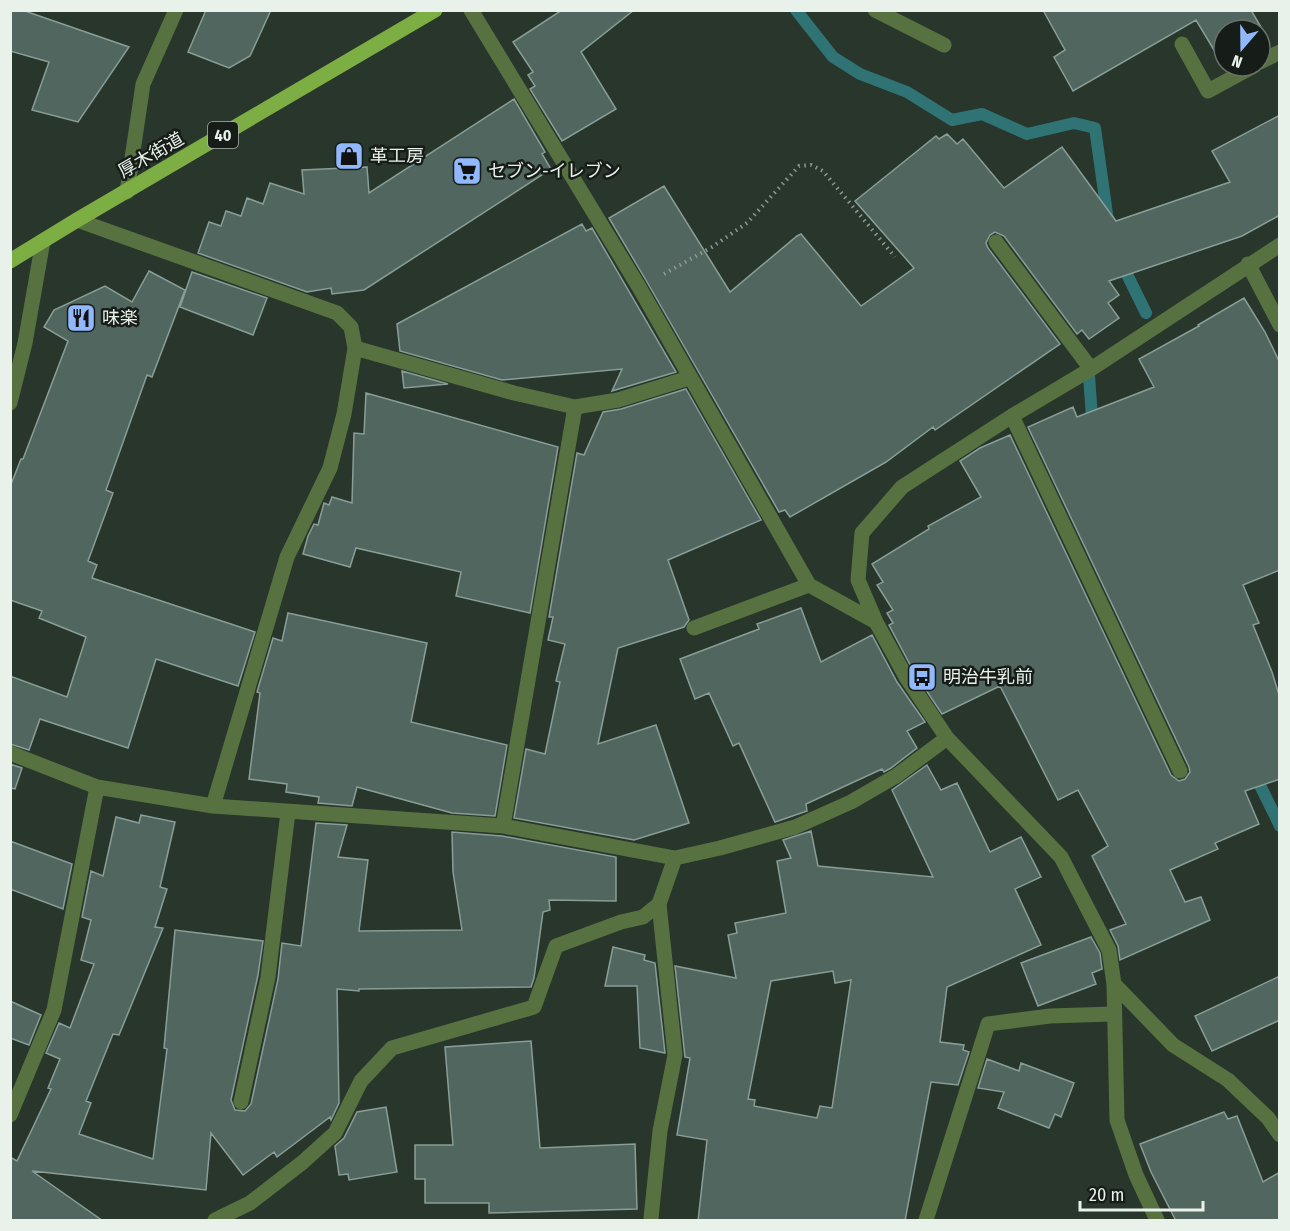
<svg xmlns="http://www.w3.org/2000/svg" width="1290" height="1231" font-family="'Fira Sans Condensed','Noto Sans JP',sans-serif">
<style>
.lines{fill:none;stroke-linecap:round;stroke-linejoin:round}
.stream{stroke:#2f7374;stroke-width:12}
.building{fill:#526660;stroke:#889e97;stroke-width:1.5;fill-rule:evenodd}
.path{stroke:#8e9991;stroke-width:4;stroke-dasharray:1.5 4.5;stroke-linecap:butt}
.service{stroke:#587140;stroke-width:15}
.minor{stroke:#587140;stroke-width:15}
.primary{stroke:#7cae44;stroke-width:15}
.labels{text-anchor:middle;stroke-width:5;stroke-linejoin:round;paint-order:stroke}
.shield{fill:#161c17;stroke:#a9b1ab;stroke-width:1.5}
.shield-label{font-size:16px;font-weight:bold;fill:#e8f1ea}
.street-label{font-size:18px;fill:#e8f1ea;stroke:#161c17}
.poi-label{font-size:18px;fill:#e8f1ea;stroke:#161c17;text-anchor:start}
</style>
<rect width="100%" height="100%" fill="#28362c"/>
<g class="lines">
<path class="stream" d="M796 10 833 57 860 74 907 92 952 120 982 114 1027 134 1074 123 1095 128 1108 221
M1120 260 1146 313
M1089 376 1092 417 1096 427
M1254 773 1280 826"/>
</g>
<path class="building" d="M10 10H22L129 47 78 122 32 110 49 62 10 51Z
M206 10H271L250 56 229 68 188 52Z
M562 10H634L581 52 616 109 562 141 530 89 535 86 528 75 533 72 513 42Z
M1043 10H1251L1265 34 1260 37V30H1224V58L1220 60 1196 20 1073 91 1054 57 1065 50Z
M514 99 545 152 542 154 551 169 364 290 332 294 331 288 307 292 198 253 209 222 221 226 226 211 241 216 247 198 263 204 270 183 304 194 302 170 367 167 369 193Z
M1280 115V215L1242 236 1109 281 1119 295 1108 303 1119 318 1089 339 1082 330 1077 334 1004 236 995 232 990 235 986 243 988 248 1060 344 935 430 933 427 886 462 790 517 785 510 779 512 647 282 609 218 664 186 730 292 797 236 801 234 861 306 914 268 855 201 936 136 939 139 947 134 957 144 963 139 1004 188 1062 147 1116 221 1230 182 1212 151Z
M582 224 586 231 592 228 676 372 612 391 622 369 502 380 400 351 397 324Z
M149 271 185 290 152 377 147 375 106 490 113 493 88 561 97 565 92 578 255 632 238 686 156 659 128 748 40 719 29 750 10 744V676L67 697 86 637 39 618 42 611 10 600V487L21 459H23L68 341 44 327 54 310 105 286 132 302Z
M192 272 267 298 253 335 180 307Z
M1244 298 1265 332 1280 363V570L1243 585 1259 623 1253 625 1272 672 1280 698V779L1245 791 1259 824 1215 843 1218 849 1170 870 1185 902 1201 897 1210 920 1120 960 1118 946 1110 930 1126 924 1092 856 1108 846 1078 790 1058 800 1000 686 942 714 914 672 889 625 893 623 887 613 893 610 877 585 883 582 872 564 929 529 928 526 981 497 960 461 980 448 1010 435 1171 775 1179 781 1185 779 1190 772 1189 767 1028 427 1073 407 1077 417 1154 387 1139 359 1199 326 1198 325Z
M402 371 448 384 404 388Z
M686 389 761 520 668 560 689 620 684 627 618 648 598 744 656 725 689 823 634 840 514 818 526 749 545 754 560 682 556 681 565 644 548 640 553 617H549L577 453 584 455 603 412 621 409Z
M366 393 558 447 530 613 456 596 461 572 356 548 350 567 303 554 308 536 314 524 318 525 324 503 329 505 332 497 352 503 354 433 364 434Z
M801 608 821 662 872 635 897 682 925 722 907 731 917 748 891 768 884 772 882 769 806 804 807 811 775 822 739 743 733 746 709 693 695 699 680 659 759 629 757 624Z
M288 613 427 643 411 722 507 745 495 816 452 813 357 787 352 806 318 803 319 797 286 792 287 784 249 779 260 693 257 692 273 638 282 641Z
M10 764 22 768 15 789 10 788Z
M927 765 941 790 957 783 990 852 1021 837 1041 877 1015 889 1041 945 947 987 940 1042 964 1045 963 1050 969 1052 958 1085 931 1082 905 1221H698L707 1140 677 1135 690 1058 685 1057 675 966 736 978 728 935 737 933 735 923 786 913 777 861 791 858 783 840 811 831 818 866 933 877 892 790ZM833 971 835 983 851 980 832 1108 820 1106 817 1118 754 1106 755 1100 748 1099 771 981Z
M141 815 175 822 160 887 167 889 155 927 163 928 119 1035 113 1034 86 1101 91 1103 79 1134 153 1159 167 1049 164 1048 175 930 263 941 258 975 231 1100 235 1110 245 1111 251 1104 278 979 282 943 301 946 316 823 347 825 338 857 368 860 359 931 462 930 453 872 452 832 502 836 616 857V901L549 900 550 910 543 912 534 978 531 987 359 989V991L337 989 339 1103 331 1120 330 1117 277 1157 274 1152 243 1175 211 1133 206 1190 32 1171 103 1221H10V1157L17 1161 51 1089 48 1088 60 1059 46 1053 59 1023 70 1028 94 964 81 960 91 920 82 917 91 871 103 876 116 817 139 823Z
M10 841 72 864 63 909 10 889Z
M1091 937 1100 953 1102 969 1092 973 1096 984 1038 1006 1021 963Z
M613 947 645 955 644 960 655 963 665 1053 640 1048 637 986H605Z
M1280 976V1020L1212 1051 1195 1016Z
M10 1001 41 1015 29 1045 10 1038Z
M531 1041 540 1148 635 1144 637 1209 489 1213V1203H425V1179H415V1145H453L445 1047Z
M987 1059 1019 1071 1021 1063 1074 1083 1061 1117 1055 1114 1049 1128 998 1108 1004 1092 978 1088Z
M386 1107 397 1172 349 1180 348 1174 339 1175 335 1146 344 1138 357 1112Z
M1224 1112 1228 1119 1237 1116 1263 1182 1280 1172V1221H1176L1151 1172 1140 1144Z"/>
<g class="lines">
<path class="path" d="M664 274 712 247 747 223 799 166 811 165 823 171 895 257"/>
<path class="service" d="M996 242 1091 369
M1248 264 1280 325
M1012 416 1180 771
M694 628 809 585
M241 1102 268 977 288 812
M926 1220 988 1024 1050 1016 1113 1014"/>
<path class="minor" d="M471 10 639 287 809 585 876 622 906 677 947 738 1061 857 1109 950 1114 984 1117 1120 1136 1175 1157 1220
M875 10 944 45
M1182 44 1208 91 1254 66
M1260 62 1280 52
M127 192 143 84 176 10
M77 220 337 313 351 327 355 348 344 414 330 468 287 557 213 806
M355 348 514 393 575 407 618 400 689 378
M10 403 25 343 43 241
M876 622 858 580 862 533 902 487 1012 416 1091 369 1280 245
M10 753 97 787 213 806 503 826 675 858 720 848 795 827 851 802 896 776 947 738
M503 826 575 407
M1114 984 1173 1045 1228 1080 1268 1118 1280 1135
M10 1115 54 1010 97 787
M651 1218 660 1131 675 1055 659 904
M215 1220 250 1203 303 1162 335 1133 361 1081 392 1048 534 1007 556 946 621 922 643 917 659 904 675 858"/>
<path class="primary" d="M10 261 77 220 435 10"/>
</g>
<defs>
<g id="shop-square" transform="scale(1.5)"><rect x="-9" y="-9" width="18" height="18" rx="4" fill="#91b8fd" stroke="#161c17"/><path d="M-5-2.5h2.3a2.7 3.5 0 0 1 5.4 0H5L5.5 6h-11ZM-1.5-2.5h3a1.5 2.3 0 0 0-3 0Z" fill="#111"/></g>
<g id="supermarket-square" transform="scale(1.5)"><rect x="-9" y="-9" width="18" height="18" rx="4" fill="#91b8fd" stroke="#161c17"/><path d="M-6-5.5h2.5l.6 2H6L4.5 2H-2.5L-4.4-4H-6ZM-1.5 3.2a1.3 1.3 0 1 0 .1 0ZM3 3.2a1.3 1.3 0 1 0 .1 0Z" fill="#111"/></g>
<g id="restaurant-square" transform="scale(1.5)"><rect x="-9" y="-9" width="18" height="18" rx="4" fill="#91b8fd" stroke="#161c17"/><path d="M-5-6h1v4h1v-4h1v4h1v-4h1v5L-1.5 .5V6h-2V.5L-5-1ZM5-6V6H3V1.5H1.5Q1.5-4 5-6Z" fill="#111"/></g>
<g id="bus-square" transform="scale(1.5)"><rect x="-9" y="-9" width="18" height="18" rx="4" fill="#91b8fd" stroke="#161c17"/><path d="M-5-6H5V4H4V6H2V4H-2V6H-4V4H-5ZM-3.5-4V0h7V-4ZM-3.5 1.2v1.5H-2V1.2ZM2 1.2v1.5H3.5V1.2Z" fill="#111"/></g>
</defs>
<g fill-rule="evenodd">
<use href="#shop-square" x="349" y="156"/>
<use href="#supermarket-square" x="467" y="171"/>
<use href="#restaurant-square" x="81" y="318"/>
<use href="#bus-square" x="922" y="677"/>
</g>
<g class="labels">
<rect class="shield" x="208" y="122" width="30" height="26" rx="4.5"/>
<g class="shield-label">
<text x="223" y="141">40</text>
</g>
<g class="street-label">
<text transform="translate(151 155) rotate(-30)" y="6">厚木街道</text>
</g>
<g class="poi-label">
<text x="370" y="162">革工房</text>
<text x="488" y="177">セブン-イレブン</text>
<text x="102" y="324">味楽</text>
<text x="943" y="683">明治牛乳前</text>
</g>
</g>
<rect width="1290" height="1231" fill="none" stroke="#e8f1ea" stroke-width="24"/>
<g transform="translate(1242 48) rotate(200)"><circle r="28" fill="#161c17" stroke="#6a716b" stroke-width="1.5"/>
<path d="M0-4.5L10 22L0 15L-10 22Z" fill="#91b8fd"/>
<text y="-9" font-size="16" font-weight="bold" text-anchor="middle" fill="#e8f1ea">N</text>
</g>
<path d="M1080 1201v9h123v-9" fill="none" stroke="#e8f1ea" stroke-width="3"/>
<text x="1089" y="1201" font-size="18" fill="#e8f1ea" stroke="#161c17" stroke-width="4.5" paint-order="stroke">20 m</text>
</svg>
